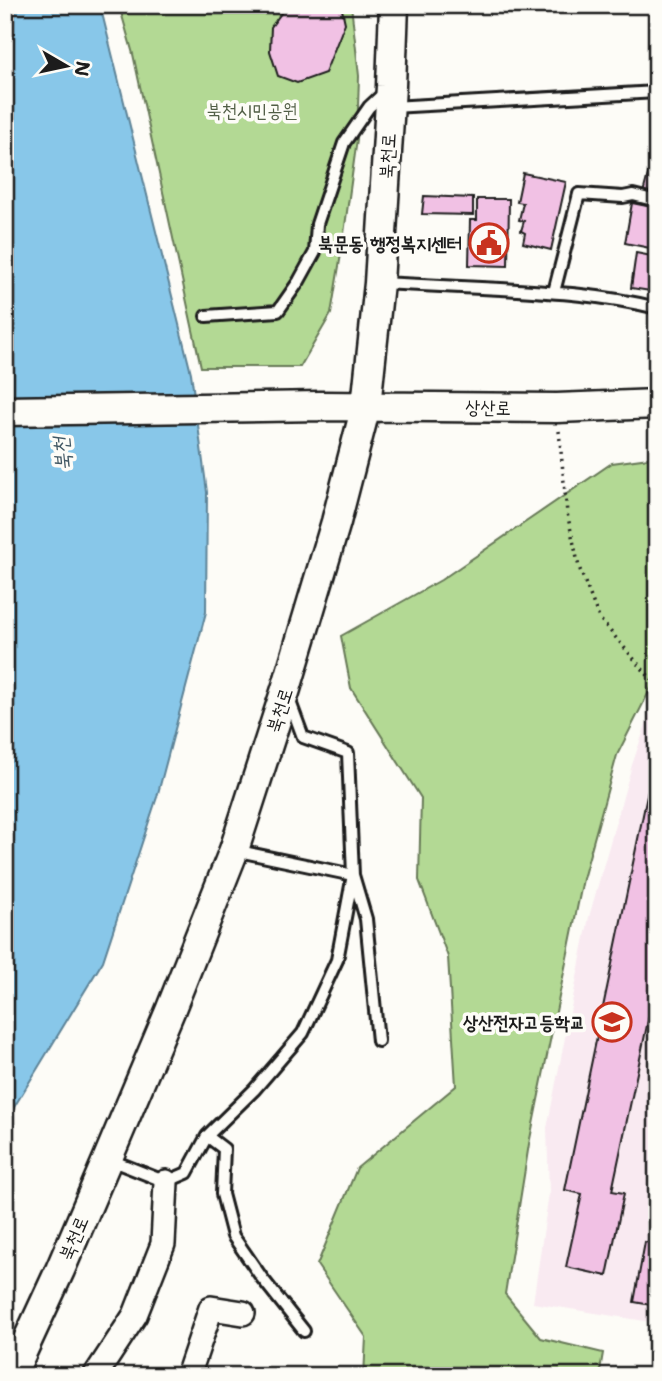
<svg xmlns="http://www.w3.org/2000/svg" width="662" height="1381" font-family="'Shantell Sans','Poor Story',sans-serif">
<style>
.built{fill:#f9eaf1}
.green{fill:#b3d994;stroke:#687a58;stroke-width:2}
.water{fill:#88c7e9;stroke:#5d8397;stroke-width:2}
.building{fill:#f1c1e4;stroke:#1c1c1c;stroke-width:2}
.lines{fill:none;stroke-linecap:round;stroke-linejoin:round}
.service-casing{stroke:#1c1c1c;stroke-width:16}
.minor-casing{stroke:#1c1c1c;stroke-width:28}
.tertiary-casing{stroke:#1c1c1c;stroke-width:33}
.path{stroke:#1c1c1c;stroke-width:3.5;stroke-dasharray:2 5;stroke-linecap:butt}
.service{stroke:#fdfcf7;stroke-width:10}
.minor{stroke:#fdfcf7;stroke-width:23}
.tertiary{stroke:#fdfcf7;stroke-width:28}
.labels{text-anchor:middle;stroke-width:7;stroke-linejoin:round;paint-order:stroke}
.park-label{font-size:19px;fill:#515e46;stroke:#fdfcf7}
.street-label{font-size:19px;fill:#1c1c1c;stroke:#fdfcf7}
.poi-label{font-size:19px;font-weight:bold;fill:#1c1c1c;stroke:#fdfcf7;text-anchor:end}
.water-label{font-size:21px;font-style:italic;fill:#425864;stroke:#fdfcf7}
</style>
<rect width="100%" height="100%" fill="#fdfcf7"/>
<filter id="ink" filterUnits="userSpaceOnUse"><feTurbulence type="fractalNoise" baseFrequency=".0143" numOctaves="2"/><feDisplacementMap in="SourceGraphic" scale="14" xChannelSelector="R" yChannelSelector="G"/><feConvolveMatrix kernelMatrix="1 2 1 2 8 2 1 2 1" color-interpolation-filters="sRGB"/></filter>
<g filter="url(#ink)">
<path class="built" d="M657 692V1323L533 1303 549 1193 547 1128 589 917 632 765Z"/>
<path class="green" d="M119 5H351L359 76 357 139 342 248 331 314 300 367H201L133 54Z
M657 457V676L617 755 583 879 529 1144 505 1294 541 1338 603 1353 599 1376H364L366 1337 317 1265 357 1168 456 1086 448 957 419 880 421 798 351 688 341 636 441 580 612 463Z"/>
<path class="water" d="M5 5H100L191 373 207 492 206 612 157 797 103 961 5 1122V492L9 458 5 433Z"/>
<path class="building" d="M287 5H341L345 23 325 73 297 83 278 76 270 51 271 27Z
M655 148H657V197L643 193Z
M523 173 566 182 551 250 523 243 525 233 521 231 524 221 519 220 523 203 517 202Z
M424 196 473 198V215L422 214Z
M477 199H509L508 266 469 265 470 220H477Z
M632 203 657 208V237L655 249 625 243Z
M636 253 657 257V292L631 288Z
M654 762 657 763V978L612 1191 624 1193 607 1276 566 1267 582 1194 565 1190Z
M645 1242 657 1244V1306L634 1302Z"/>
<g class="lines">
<g class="service-casing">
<path id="service" d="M392 107 657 92
M381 283C421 285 461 287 501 289 553 292 605 295 657 308
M554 292 579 194 623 197 633 195 657 201
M206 316 278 311 299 281 315 252 317 224 344 143 369 107 384 93
M289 699 303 737 348 753 353 875 366 919 378 1041
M207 1136 224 1149 222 1194 233 1236 262 1278 304 1331
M108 1159 166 1182 187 1173 207 1136 254 1090 303 1033 337 960 353 875 234 850"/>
</g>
<g class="minor-casing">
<path id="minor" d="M95 1376 135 1315 163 1244 166 1182
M188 1376 211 1308 243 1313"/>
</g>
<g class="tertiary-casing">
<path id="tertiary" d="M5 411 320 406 557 408 657 404
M11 1376 60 1270 108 1158 170 1011 234 850 286 689 336 522 366 406 379 283 391 86 394 5"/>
</g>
<path class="path" d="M559 431 567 513 579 567 599 618 652 680"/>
<use href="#service" class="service"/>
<use href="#minor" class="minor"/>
<use href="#tertiary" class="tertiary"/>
</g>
</g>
<defs>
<g id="civic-ring" transform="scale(2.0125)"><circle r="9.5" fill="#fdfcf7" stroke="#c8321e" stroke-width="1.5"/><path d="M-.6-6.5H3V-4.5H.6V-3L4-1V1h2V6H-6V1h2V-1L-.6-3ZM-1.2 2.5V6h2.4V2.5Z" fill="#c8321e"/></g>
<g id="school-ring" transform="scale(2.0125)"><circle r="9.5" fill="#fdfcf7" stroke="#c8321e" stroke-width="1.5"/><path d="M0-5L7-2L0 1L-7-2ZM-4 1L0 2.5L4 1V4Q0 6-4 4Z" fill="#c8321e"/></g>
</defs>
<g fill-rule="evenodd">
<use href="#civic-ring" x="489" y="243"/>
<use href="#school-ring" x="612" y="1022"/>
</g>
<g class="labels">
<g class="park-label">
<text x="252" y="117">북천시민공원</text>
</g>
<g class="street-label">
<text transform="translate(387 156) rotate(-87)" y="7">북천로</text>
<text transform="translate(488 407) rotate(1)" y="7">상산로</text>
<text transform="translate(279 710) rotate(-72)" y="7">북천로</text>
<text transform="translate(73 1238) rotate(-67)" y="7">북천로</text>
</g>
<g class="poi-label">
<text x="462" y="250">북문동 행정복지센터</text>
<text x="585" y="1029">상산전자고등학교</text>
</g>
<g class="water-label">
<text transform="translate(62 454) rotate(-96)" y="7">북천</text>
</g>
</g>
<rect width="662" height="1381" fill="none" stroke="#fdfcf7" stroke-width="28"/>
<rect x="14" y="14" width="634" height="1353" fill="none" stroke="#1c1c1c" stroke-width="2.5" filter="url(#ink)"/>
<g transform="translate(66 66) rotate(99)" stroke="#fdfcf7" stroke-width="5" paint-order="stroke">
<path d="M0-5L12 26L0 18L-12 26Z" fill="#1c1c1c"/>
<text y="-10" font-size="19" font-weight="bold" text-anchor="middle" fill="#1c1c1c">N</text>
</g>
</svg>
